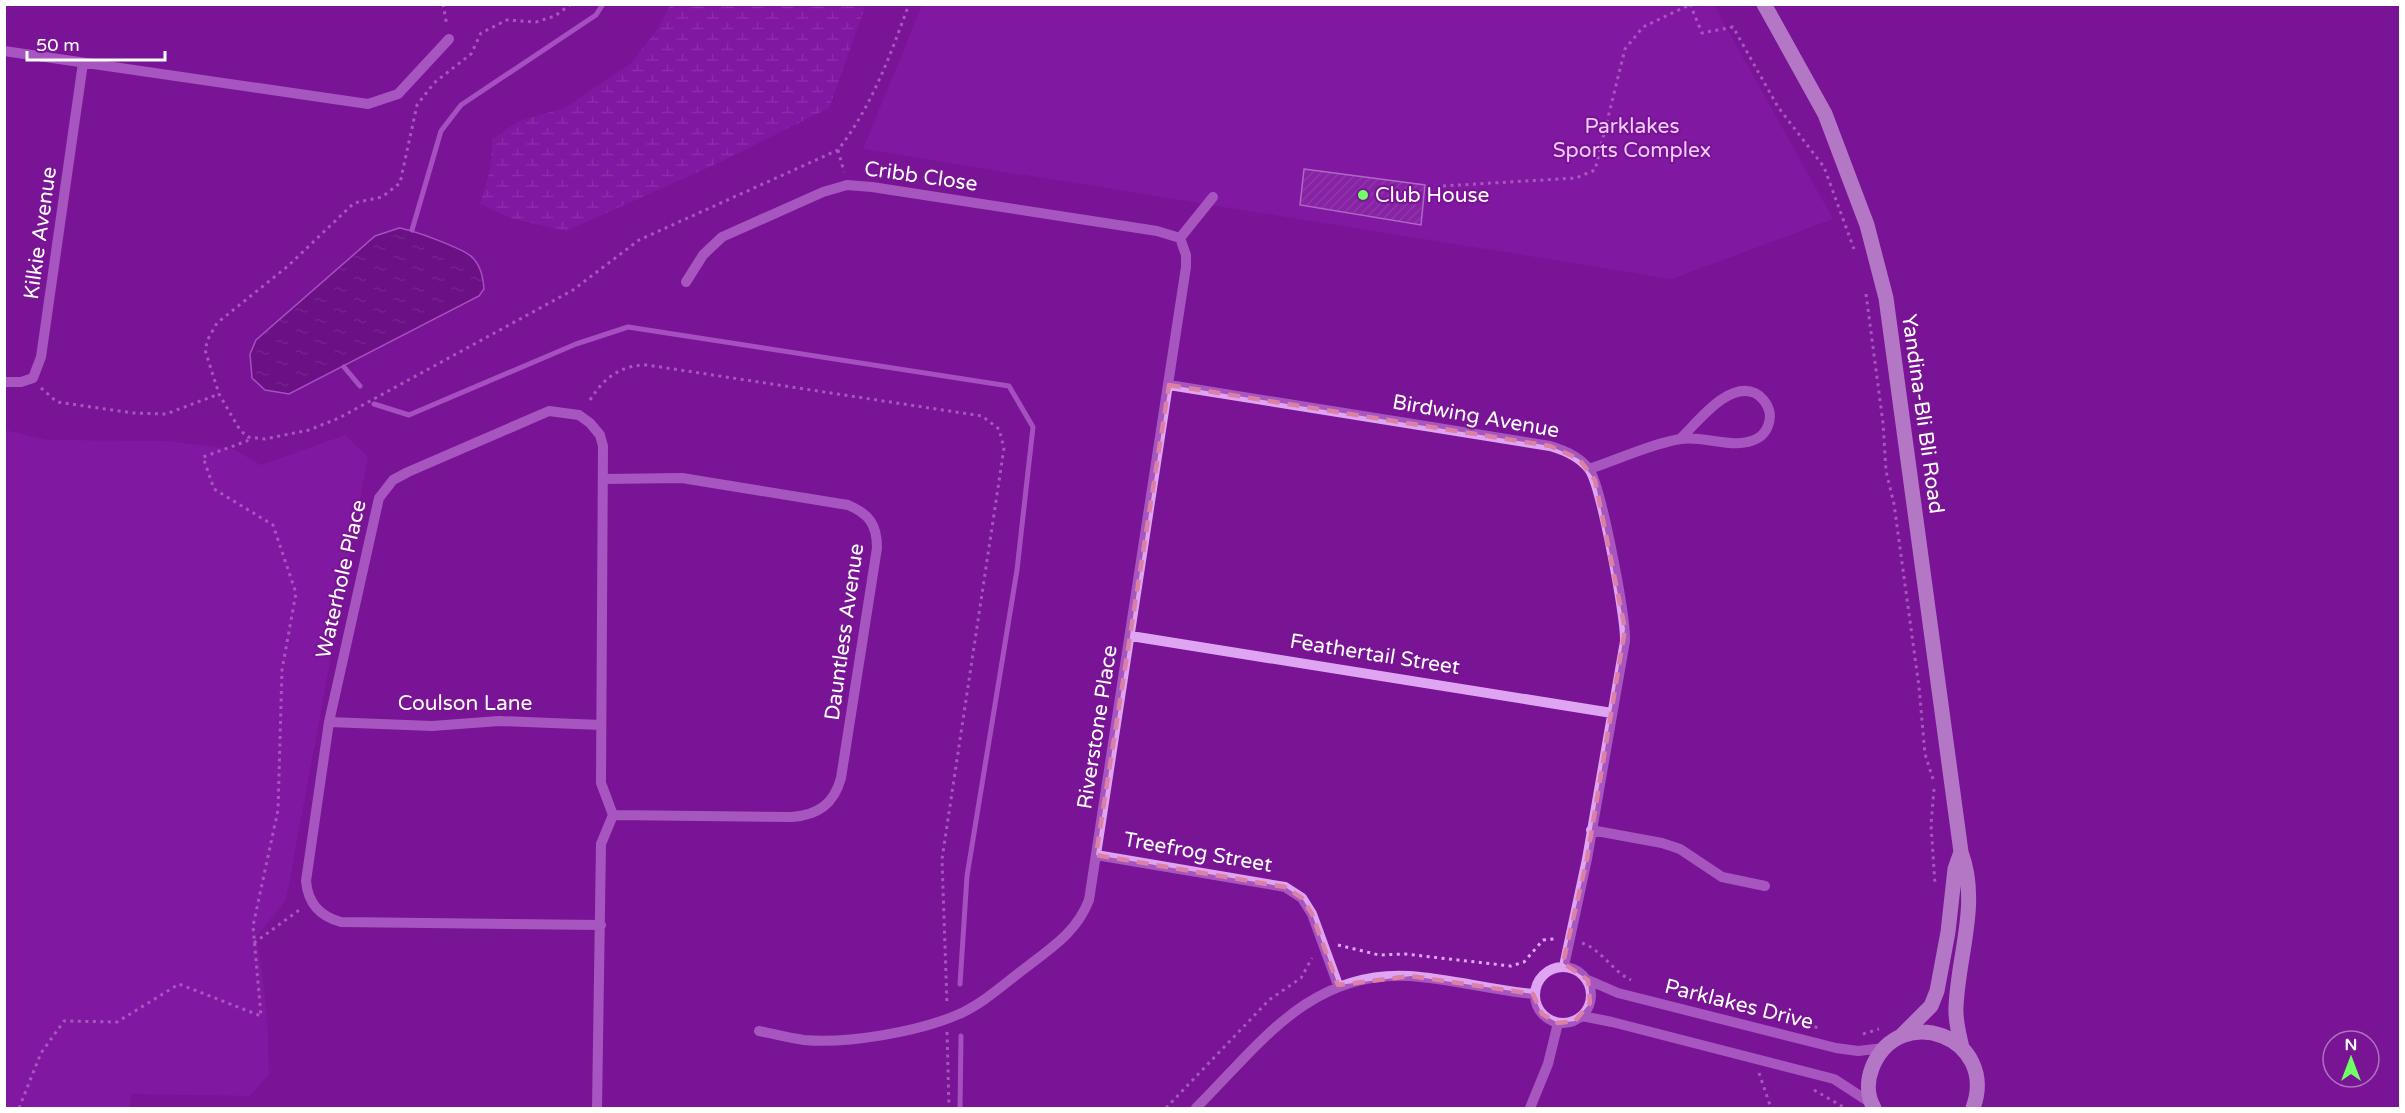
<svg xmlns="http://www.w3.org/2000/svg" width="2405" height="1113" font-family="'Varela Round',sans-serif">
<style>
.green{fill:#8d1daf}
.wetland{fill:url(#wetland-marsh)}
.water{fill:url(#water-ripples);stroke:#de97f5;stroke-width:1.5}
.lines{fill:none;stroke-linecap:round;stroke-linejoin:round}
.stream{stroke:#de97f5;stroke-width:5}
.building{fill:url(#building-hatch);stroke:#f1ccfc;stroke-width:1.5}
.path{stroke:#e0a5f2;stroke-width:3;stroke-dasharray:3 4.5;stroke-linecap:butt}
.minor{stroke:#e0a5f2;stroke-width:10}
.major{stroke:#fcf0ff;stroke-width:15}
.marked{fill:none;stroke:#dd80a5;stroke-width:4.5;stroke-dasharray:12 8;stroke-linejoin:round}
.poi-dot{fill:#71ff66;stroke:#791495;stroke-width:2}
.labels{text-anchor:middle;stroke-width:4.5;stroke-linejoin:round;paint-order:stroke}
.park-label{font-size:21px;fill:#f1ccfc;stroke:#791495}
.street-label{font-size:21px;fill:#fff;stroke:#791495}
.poi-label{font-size:21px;fill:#fff;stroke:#791495;text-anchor:start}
</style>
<defs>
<pattern id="wetland-marsh" width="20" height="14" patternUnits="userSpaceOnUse" patternTransform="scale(1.5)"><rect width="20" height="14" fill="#8d1daf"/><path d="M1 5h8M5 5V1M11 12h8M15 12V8" fill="none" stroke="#a44abf"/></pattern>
<pattern id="water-ripples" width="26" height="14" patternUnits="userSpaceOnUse" patternTransform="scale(1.5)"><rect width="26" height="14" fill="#5d0d72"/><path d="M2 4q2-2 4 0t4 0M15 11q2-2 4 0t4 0" fill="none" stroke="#753187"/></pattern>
<pattern id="building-hatch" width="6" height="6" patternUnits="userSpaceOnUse" patternTransform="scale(1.5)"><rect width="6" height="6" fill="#9c35ba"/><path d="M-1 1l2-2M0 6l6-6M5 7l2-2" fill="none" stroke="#b05dc8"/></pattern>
</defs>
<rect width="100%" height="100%" fill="#791495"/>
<path class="green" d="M922 5H1714L1833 219 1672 279 863 149Z
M5 430 47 440 166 441 233 449 261 465 345 435 368 457 286 900 257 936 267 1013 269 1074 250 1096 131 1094 130 1108H5Z"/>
<path class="wetland" d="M670 5H866L829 108 714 165 566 231 513 219 480 204 491 166 492 139 519 121 565 108 631 63 655 33Z"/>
<path class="water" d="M399 228C413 230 465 249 473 258 481 267 483 277 484 289L479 296 289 394 265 390 252 378 250 354 256 340 375 236Z"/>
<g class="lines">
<path class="stream" d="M412 230 441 131 461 105 596 15 603 4
M344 367 360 386
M374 404 409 415 576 344 628 327 1009 386 1033 427 1017 570 967 876 960 984
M960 1108 961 1036"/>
</g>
<path class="building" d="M1304 169 1425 185 1421 225 1300 205Z"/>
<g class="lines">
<path class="path" d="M443 4 447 26
M571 4 555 16 536 22 507 20 481 33 471 54 434 83 417 105 400 183 382 197 354 203 288 266 217 323 208 339 205 350 219 394 240 430 248 437 265 439 309 430 339 418 573 290 639 240 838 150C872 106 890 56 909 4
M1690 4 1702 33 1733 27 1778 107 1824 167 1854 249
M838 150 844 172
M1443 186 1576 178 1595 170 1625 49 1643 27 1689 5
M1866 294 1883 423 1886 471 1894 504 1919 687 1925 754 1933 779
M41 388 57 402 133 413 166 414 219 394
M590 400C604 378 620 365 647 365L982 416 999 429 1004 448 942 859 947 1004
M1934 789 1931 825 1935 884
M254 943 302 908
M1582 943C1601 949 1612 971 1631 980
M1338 945 1379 955 1405 954 1511 966 1524 962 1543 940 1554 939
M1800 1023 1819 1028
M947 1032 949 1108
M1863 1034 1879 1029
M1759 1073 1771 1108
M1814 1090 1845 1108
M19 1108 41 1053 64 1021 117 1022 179 984 261 1016 253 926 278 810 282 670 296 593 273 525 214 489 203 457 247 441 248 437
M1166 1108 1269 1000 1301 978 1312 958"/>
<path class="minor" d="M4 51 368 104 398 94 449 39
M1180 238 1213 197
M686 282 703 255 722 237 823 192 847 185 872 187 1157 231 1180 238
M4 382H21L33 378 41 357 83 63
M1169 385 1550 446C1564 450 1579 456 1589 469 1601 485 1626 617 1625 641L1587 859 1564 966
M1589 469C1614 461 1656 442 1681 439 1704 435 1736 451 1758 438 1767 433 1772 420 1769 410 1767 403 1761 396 1755 393 1728 381 1698 422 1681 438
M604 479 682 478 848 505C869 514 877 524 877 548L841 778C834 804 818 815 792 817L613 815
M1131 636 1612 713
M329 722 432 726 499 721 601 725
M1591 830 1662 843 1680 849 1722 877 1765 886
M1096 855 1285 887 1302 898 1312 914 1338 985
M1535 995a28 28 0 1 1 56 0a28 28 0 1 1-56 0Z
M1588 980 1618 993 1836 1048 1858 1051 1884 1048
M1582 1016 1612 1022 1834 1079 1871 1103
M759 1031C774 1034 789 1038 804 1040 847 1044 917 1032 957 1015 983 1004 1005 983 1028 966 1054 946 1077 931 1089 900L1186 267V255L1180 238
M597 1108 601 844 613 815 601 783 603 446 600 435 590 423 579 415 549 411 408 472 393 480 379 498 329 722 306 881C308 903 319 916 341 922L601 925
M1196 1108C1260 1044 1310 970 1410 976 1451 979 1492 990 1533 994
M1530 1108 1548 1064 1558 1023"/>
<path class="major" d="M1764 4 1825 114 1867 225 1886 298 1961 852C1980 903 1958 955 1956 1007 1955 1020 1959 1034 1962 1048
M1902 1035 1931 1006 1937 991 1948 932 1955 869 1961 852
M1874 1108C1867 1096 1867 1081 1872 1068 1899 1000 1999 1037 1973 1108"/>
</g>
<path d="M0 0H2405V1113H0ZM1169 385 1550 446 1579 459 1595 480 1625 629 1587 859 1563 963 1588 980 1590 1003 1575 1021 1558 1023 1542 1014 1533 994 1411 976 1338 985 1312 914 1302 898 1285 887 1096 855Z" fill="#791495" fill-opacity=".55" fill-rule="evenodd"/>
<path class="marked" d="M1169 385 1550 446 1579 459 1595 480 1625 629 1587 859 1563 963 1588 980 1590 1003 1575 1021 1558 1023 1542 1014 1533 994 1411 976 1338 985 1312 914 1302 898 1285 887 1096 855Z"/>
<circle class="poi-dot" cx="1363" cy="195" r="6"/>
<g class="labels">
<g class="park-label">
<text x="1632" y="133">Parklakes<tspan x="1632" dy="24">Sports Complex</tspan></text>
</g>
<g class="street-label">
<text transform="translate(921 176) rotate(8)" y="7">Cribb Close</text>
<text transform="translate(40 233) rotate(-82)" y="7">Kilkie Avenue</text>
<text transform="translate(1923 414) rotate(82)" y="7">Yandina-Bli Bli Road</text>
<text transform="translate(1476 416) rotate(10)" y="7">Birdwing Avenue</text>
<text transform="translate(341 579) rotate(-77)" y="7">Waterhole Place</text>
<text transform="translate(844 632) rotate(-82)" y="7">Dauntless Avenue</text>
<text transform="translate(1375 654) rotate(9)" y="7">Feathertail Street</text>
<text x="465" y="710">Coulson Lane</text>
<text transform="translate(1097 727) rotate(-81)" y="7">Riverstone Place</text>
<text transform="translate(1198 852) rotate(10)" y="7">Treefrog Street</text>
<text transform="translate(1739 1004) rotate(14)" y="7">Parklakes Drive</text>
</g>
<g class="poi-label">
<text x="1375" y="202">Club House</text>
</g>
</g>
<rect width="2405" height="1113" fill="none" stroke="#ffffff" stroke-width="12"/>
<g transform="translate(2351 1059)"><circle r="28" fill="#791495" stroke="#af72bf" stroke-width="1.5"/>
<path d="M0-4.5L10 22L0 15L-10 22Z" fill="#71ff66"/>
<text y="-9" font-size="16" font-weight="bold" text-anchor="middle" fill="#ffffff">N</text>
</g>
<path d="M27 51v9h138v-9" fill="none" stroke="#ffffff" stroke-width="3"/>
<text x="36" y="51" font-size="18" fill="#ffffff" stroke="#791495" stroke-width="4.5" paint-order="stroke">50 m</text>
</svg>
